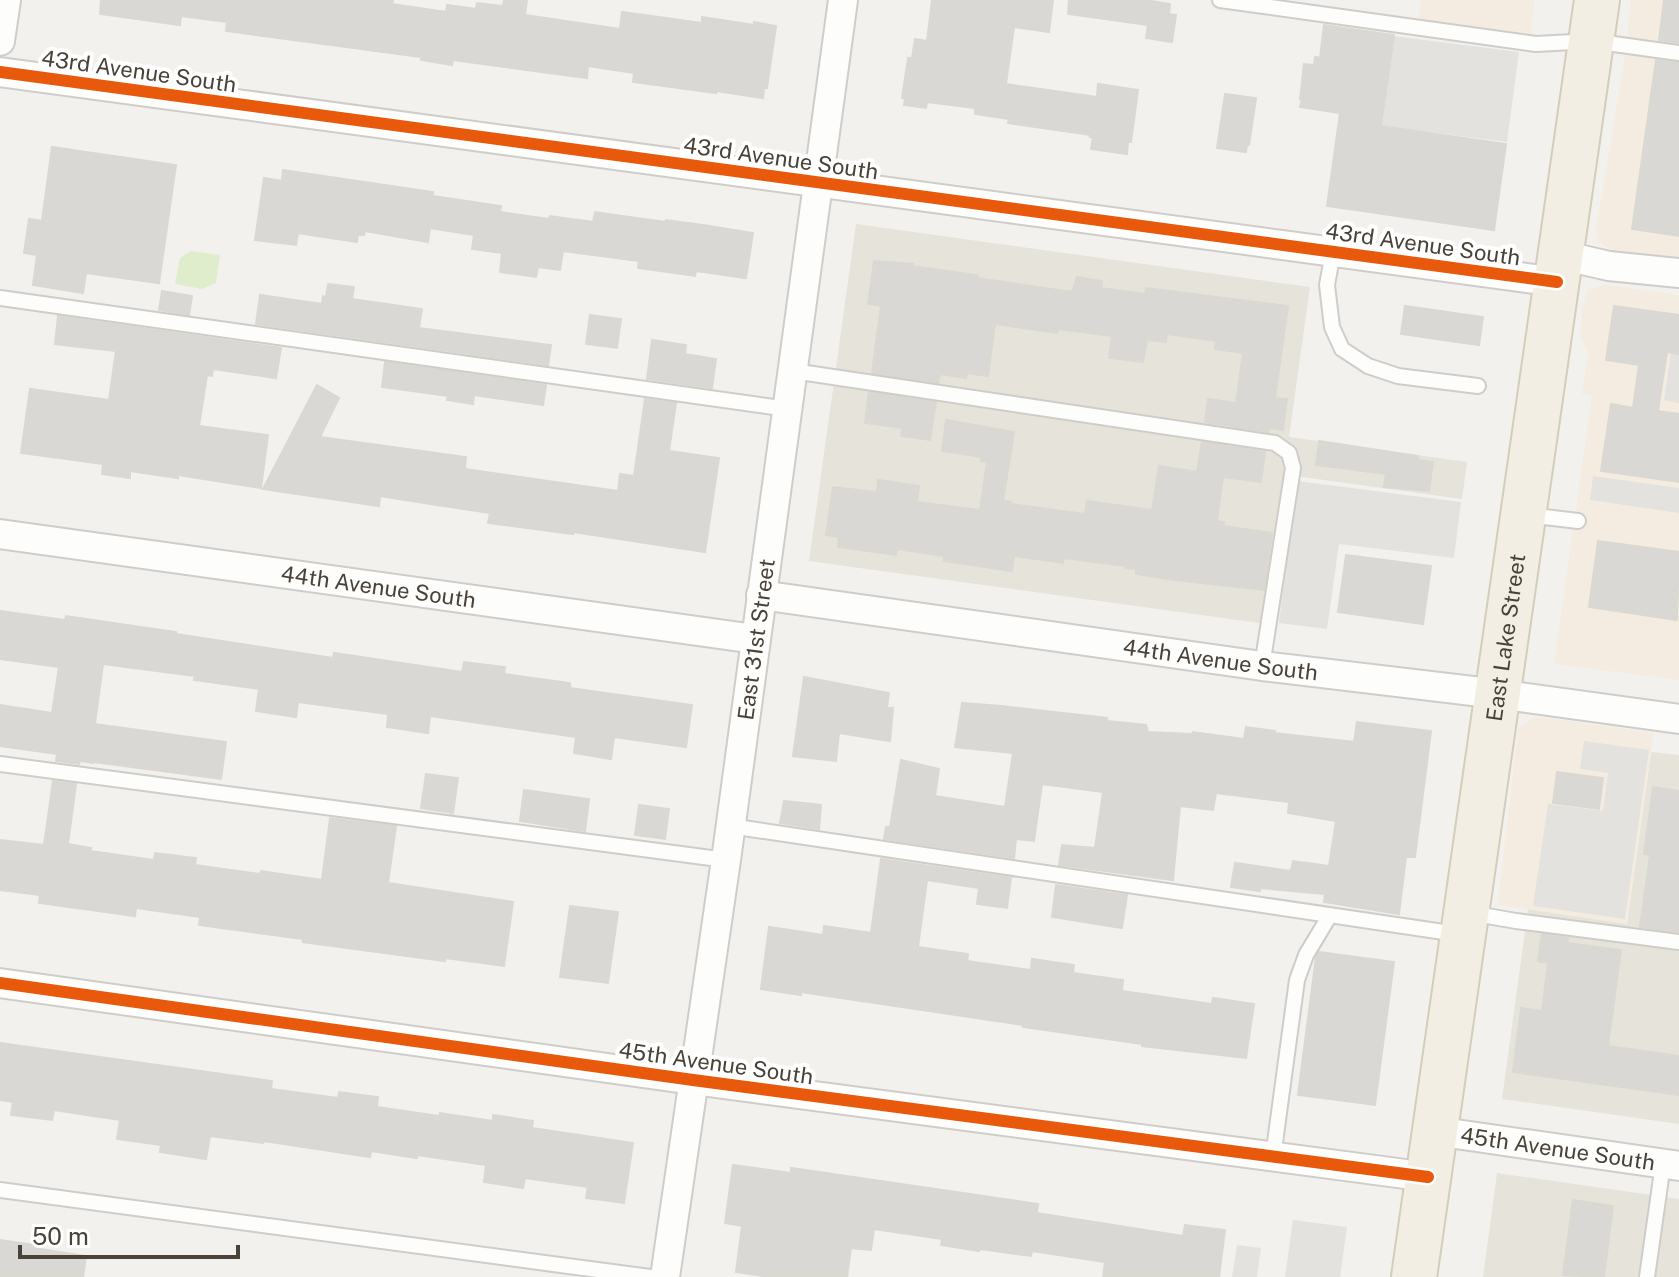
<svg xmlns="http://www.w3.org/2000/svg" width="1679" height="1277" font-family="'Public Sans',sans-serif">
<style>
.residential{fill:#e6e3da}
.commercial{fill:#f4ece0}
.green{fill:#e0edcd}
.parking{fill:#e4e2de}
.building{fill:#dad8d4;stroke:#dbd8d2;stroke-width:2}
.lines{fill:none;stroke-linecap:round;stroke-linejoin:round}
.service-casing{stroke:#cfcdc9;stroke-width:18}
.minor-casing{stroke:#cfcdc9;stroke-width:32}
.primary-casing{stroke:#d4cdba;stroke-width:48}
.service{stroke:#fdfdfc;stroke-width:14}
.minor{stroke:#fdfdfc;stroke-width:28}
.primary{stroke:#f2eee4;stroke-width:44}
.cycleway-casing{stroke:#fff;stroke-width:17}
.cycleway{stroke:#e8590c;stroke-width:12}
.labels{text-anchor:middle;stroke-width:8;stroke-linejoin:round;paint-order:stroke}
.street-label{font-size:22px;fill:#494238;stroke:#fff}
</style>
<rect width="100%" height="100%" fill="#f2f1ed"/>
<path class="residential" d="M856 224 1310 287 1289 437 1467 462 1462 499 1295 476 1274 625 809 561Z
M1651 752 1679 755V1124L1502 1099 1528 909 1627 923Z
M1497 1173 1679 1199V1277H1483Z"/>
<path class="commercial" d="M1421 0H1535L1530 36 1418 20Z
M1631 0H1679V259L1620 252 1609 248 1599 243 1596 230 1626 50Z
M1605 285 1679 295V680L1554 664 1592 396 1582 394 1588 354 1580 335 1583 306 1587 290Z
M1539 717 1654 733 1627 924 1498 905 1518 728 1529 720Z"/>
<path class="green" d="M191 251 220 255 216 283 202 289 175 284 180 258Z"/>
<path class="parking" d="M1393 36 1519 52 1507 142 1382 126Z
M1671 353 1679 354V403L1664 400Z
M1593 476 1679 488V513L1590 500Z
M1297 481 1461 502 1454 558 1339 544 1327 629 1279 623Z
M1584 741 1649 750 1625 919 1533 906 1548 804 1603 811 1608 773 1580 769Z
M1293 1220 1347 1227 1340 1277H1285Z
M1237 1245 1261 1248 1257 1277H1232Z"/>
<path class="building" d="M101 0H393L392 4 446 12 447 5 476 9 477 3 503 6 504 0H527L525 15 620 29 622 12 702 23V17L754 25V22L776 26 767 88H764L763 98 716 91V93L633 82 634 73 588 66 587 78 453 60 452 65 421 60V57L226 31 227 22 181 16 180 25 100 14Z
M932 0H1053L1049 32 1014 27 1006 84 1097 97 1098 84 1138 90 1131 142H1128L1127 154 1091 149 1093 137H1090L1091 135 1008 123 1009 119 975 114V108L927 102 926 108 904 105 905 98H902L908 58H912L915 39 927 41Z
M1069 0H1145L1170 4 1169 14 1176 15 1172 42 1146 38 1148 25 1068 14Z
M1664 0H1679V43L1659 40Z
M1324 25 1394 35 1381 126 1506 144 1494 230 1327 206 1340 113 1300 107 1302 99H1300L1304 64 1314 65 1315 57 1320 58Z
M1656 60 1679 63V236L1632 229Z
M1225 94 1256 98 1249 145H1247L1246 152 1217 148Z
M52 147 176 165 159 283 86 273 83 293 33 285 37 255 24 253 29 219 42 221Z
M283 170 433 192V196L501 206 500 212 549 219 550 216 593 222 595 212 665 222 666 220 703 225 753 233 746 278 696 271 695 276 638 268 639 261 563 251 560 270 538 267 536 277 500 272 502 253 472 249 474 235 430 228 428 242 365 231 364 235H358L357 242 298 233 296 245 255 240 264 178 282 181Z
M874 261 913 264V266L975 275 978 276 977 278 1072 292 1077 277 1102 281 1101 288 1145 294 1146 288 1288 306 1275 398 1287 399 1283 430 1268 428V432L1205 422 1208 399 1236 403 1243 353 1215 349 1216 341 1167 334 1166 342 1147 340 1143 362 1109 358 1112 336 1058 329 1057 333 995 324 988 376 967 373 966 378 940 374 938 383 872 373 881 306 868 304Z
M328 284 354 287 352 299 422 309 419 328 551 345 548 365 256 324 260 295 322 304 323 296 326 297Z
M162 291 192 296 189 315 159 310Z
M1405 306 1483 317 1479 345 1401 334Z
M1614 306 1679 315V354L1667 352 1658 411 1679 414V482L1601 471 1611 404 1633 408 1639 365 1606 360Z
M590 315 621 319 617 348 586 344Z
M58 316 281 348 276 378 213 369 212 376 207 375 199 426 268 435 261 488 178 475V478L130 471V478L102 474 103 464 21 453 30 389 109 400 116 351 55 344Z
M652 340 686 345 685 354 716 359 712 388 647 379Z
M385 362 546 385 543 405 474 395 473 404 447 400 448 396 382 387Z
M317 385 339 398 320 437 466 457 465 469 618 491 620 474 634 476 645 399 676 403 669 451 719 458 705 552 573 532V534L488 523 490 513 424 503 380 496 379 506 263 489Z
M869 392 936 402 930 440 901 436 903 428 865 423Z
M946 420 1014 432 1003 501 1011 502V504L1085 514 1087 501 1152 510 1159 466 1197 472 1202 442 1265 452 1261 482 1223 477 1217 521 1224 522 1223 526 1272 533 1264 590 1175 580 1136 574V569L1126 568V566L1064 558 1063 563 1014 556 1012 571 944 561V556L897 549 896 555 838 547 839 537 826 535 833 487 877 492 878 480 919 486 917 502 980 510 987 462 981 461 982 457 942 451Z
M1319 441 1418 456V460L1433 462 1429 491 1384 487 1386 474 1316 465Z
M1598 541 1679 552 1677 620 1589 607Z
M1346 555 1431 566 1423 624 1338 612Z
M0 611 65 620 66 616 176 632V634L333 658 334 653 462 672 464 662 505 667 504 674 570 683V688L692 705 686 747 614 737 611 759 574 753 576 737 430 716 428 733 387 727 388 714 298 702 296 717 256 711 259 689 194 680 195 676 103 664 95 724 226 742 221 779 94 762 93 763 80 761 79 764 56 761 57 754 0 746V705L52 713 59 667 0 659Z
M804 677 889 693 887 708H893L890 741 839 733 836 761 793 756Z
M962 703 1001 706 1107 718V721L1146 725 1148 732 1192 734 1193 732 1244 739 1246 727 1275 731 1274 733 1354 742 1357 722 1431 731 1415 857H1406L1399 914 1324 902 1325 894 1260 888V891L1231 887 1235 863 1291 871 1293 861 1329 866 1336 821 1288 813 1289 802 1216 793 1213 810 1180 806 1173 880 1059 865 1062 845 1095 848 1103 792 1042 784 1034 841 1016 839 1014 858 884 839 886 827H890L901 760 939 769 935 796 1005 807 1013 753 955 747Z
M1557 772 1603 778 1599 809 1553 803Z
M426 774 458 778 453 813 421 808Z
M53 781 76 784 68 844 91 848 90 851 154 860 155 853 196 858 195 865 260 874 261 871 322 880 330 818 396 826 388 883 513 902 504 966 445 958V961L303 942V939L199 925 200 917 136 908 135 916 39 903 40 895 0 890V840L44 845Z
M1653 787 1679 791V932L1640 927 1650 855 1644 854Z
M524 790 589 799 585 831 520 821Z
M784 801 821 805 819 829 780 823Z
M639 805 669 809 665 839 635 835Z
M881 859 1011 878 1007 908 977 904 979 888 927 880 918 947 968 954 967 961 1031 970 1032 959 1074 965 1073 973 1123 980 1122 991 1212 1004 1213 998 1254 1004 1246 1058 1142 1046V1044L1023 1027V1025L868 1002 801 992V995L761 989 769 927 823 935 824 926 871 933Z
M1056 885 1127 895 1122 928 1052 917Z
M570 906 618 912 608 983 560 977Z
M1542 934 1568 938 1567 943 1621 950 1608 1046 1679 1056V1095L1513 1072 1521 1008 1542 1011 1548 963 1538 961Z
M1319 952 1394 962 1375 1105 1298 1095 1316 957Z
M0 1043 272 1081 271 1089 338 1098 339 1092 378 1097 377 1107 439 1116 440 1113 493 1121V1115L533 1121 532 1128 633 1143 624 1203 586 1198 588 1187 525 1178 523 1188 484 1182 486 1165 417 1155V1158L371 1151 370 1157 264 1141 263 1143 210 1136 206 1159 160 1152 161 1145 117 1139 120 1120 54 1110 52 1120 11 1115 13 1102 0 1100Z
M733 1165 791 1173V1168L1038 1204 1037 1213 1183 1236 1185 1225 1225 1230 1219 1277H1103L1105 1262 1032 1251 1031 1256 979 1249V1251L941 1245 942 1239 874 1229 871 1250 851 1248 847 1277H770L736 1272 742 1226 725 1223Z
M1573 1200 1613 1206 1604 1277 1563 1275Z
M0 1240 35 1245 34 1248 86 1256 83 1277H0Z"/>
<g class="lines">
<g class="service-casing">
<path id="service" d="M1220 0 1536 44 1592 41 1679 53
M1333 252 1327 285 1332 327 1342 349 1368 366 1398 376 1478 386
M0 298 788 409
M793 371 1275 443 1289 453 1293 468 1262 666
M1528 515 1578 521
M0 764 726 860
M730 826 1457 934
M1470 913 1516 921 1679 942
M1273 1157 1297 980 1306 955 1330 915
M0 1190 650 1277
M1647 1277 1663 1164"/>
</g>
<g class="minor-casing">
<g id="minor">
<path d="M0 41 6 0"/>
<path d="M0 72 1557 282"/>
<path d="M1561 255 1609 266 1679 273"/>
<path id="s1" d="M0 534 755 639"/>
<path id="s2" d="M761 595 1262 666 1498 694 1679 719"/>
<path d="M0 983 693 1080 1428 1177"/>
<path id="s3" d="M1435 1131 1679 1166"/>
<path id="s4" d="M665 1277 726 860 843 0"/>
</g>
</g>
<g class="primary-casing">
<g id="primary">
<path id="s5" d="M1414 1277 1597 0"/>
</g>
</g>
<use href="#service" class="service"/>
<use href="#minor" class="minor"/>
<use href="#primary" class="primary"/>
<g class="cycleway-casing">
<path id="cycleway" d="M0 72 1557 282
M0 983 693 1080 1428 1177"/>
</g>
<use href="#cycleway" class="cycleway"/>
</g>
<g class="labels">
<g class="street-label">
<text transform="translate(139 71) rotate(8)" y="8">43rd Avenue South</text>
<text transform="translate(781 158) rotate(8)" y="8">43rd Avenue South</text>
<text transform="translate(1423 244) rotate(8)" y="8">43rd Avenue South</text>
<text dy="8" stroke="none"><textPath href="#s1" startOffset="382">44th Avenue South</textPath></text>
<text dy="8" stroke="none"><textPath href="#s4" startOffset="644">East 31st Street</textPath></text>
<text dy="8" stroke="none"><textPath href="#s5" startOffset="646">East Lake Street</textPath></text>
<text dy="8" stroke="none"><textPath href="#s2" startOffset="464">44th Avenue South</textPath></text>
<text transform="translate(716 1063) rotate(8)" y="8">45th Avenue South</text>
<text dy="8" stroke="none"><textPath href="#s3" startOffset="124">45th Avenue South</textPath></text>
</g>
</g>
<path d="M20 1245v12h218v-12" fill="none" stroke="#494238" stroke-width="4"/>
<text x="32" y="1245" font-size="24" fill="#494238" stroke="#ffffff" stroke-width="6" paint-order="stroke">50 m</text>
</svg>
